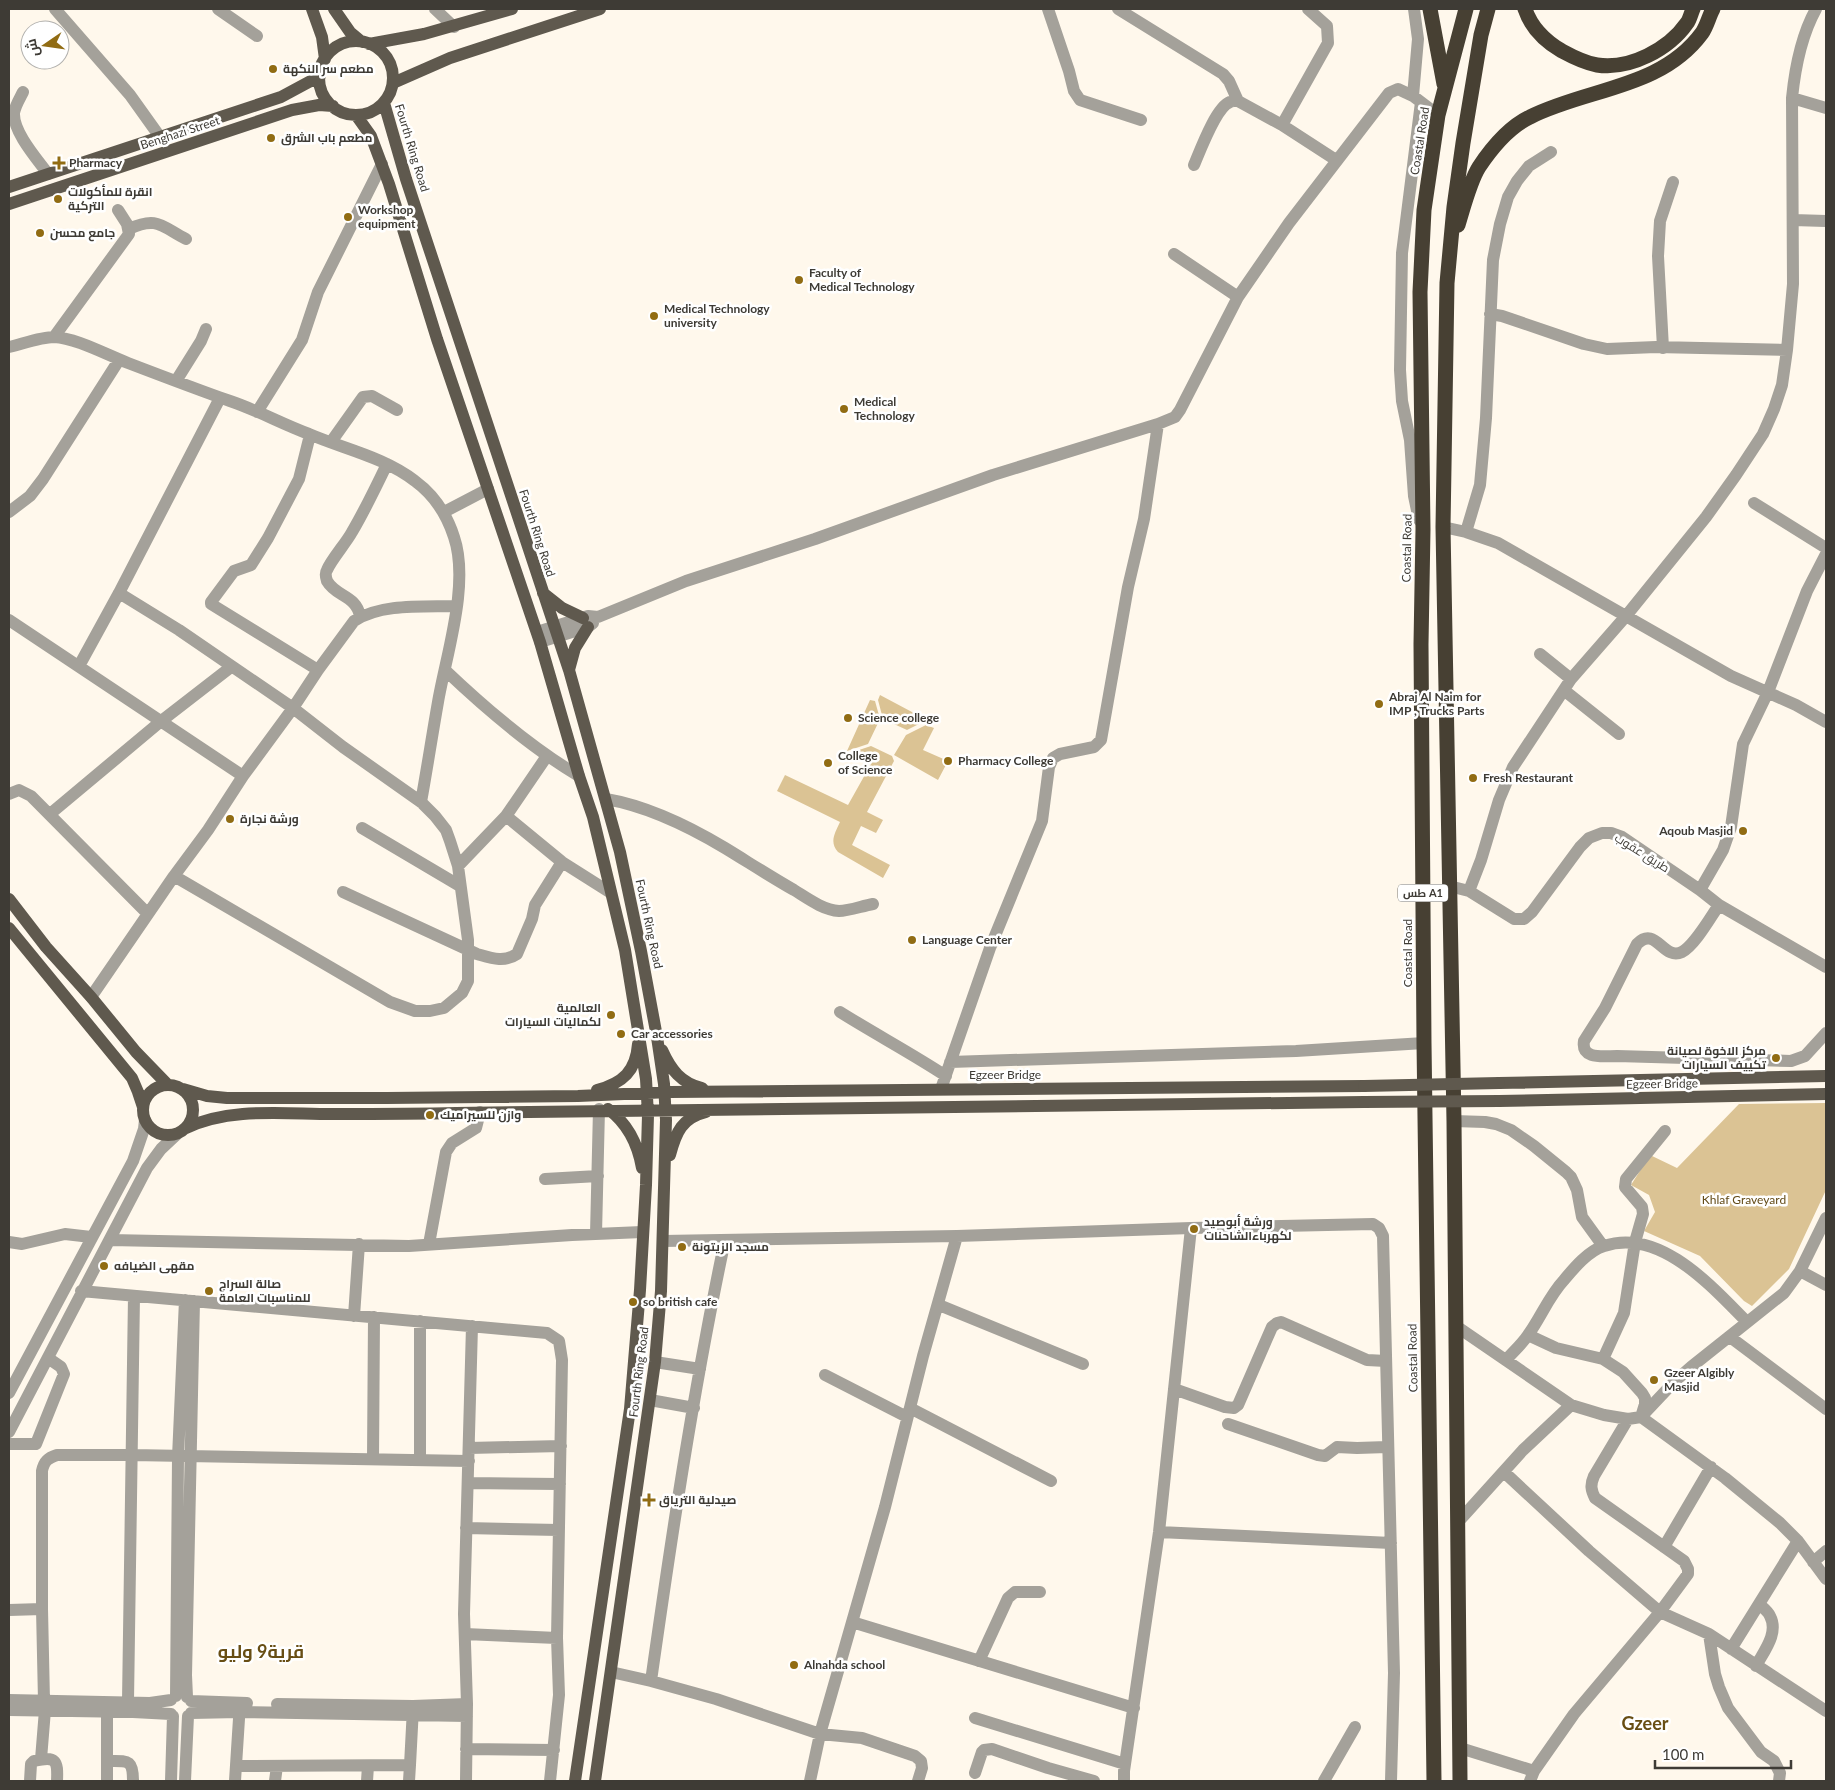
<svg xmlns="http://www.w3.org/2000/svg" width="1835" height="1790" font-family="Lato,Cairo,sans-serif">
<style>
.green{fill:#dbc394}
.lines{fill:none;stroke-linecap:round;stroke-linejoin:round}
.minor{stroke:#a4a19a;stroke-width:12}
.major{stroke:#5f594e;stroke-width:12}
.highway{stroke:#474033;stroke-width:15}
.major-bridge{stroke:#5f594e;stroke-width:12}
.poi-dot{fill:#916c13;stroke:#fff;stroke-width:2}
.labels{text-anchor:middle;stroke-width:5;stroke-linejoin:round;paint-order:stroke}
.shield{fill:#fff;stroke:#787672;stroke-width:1}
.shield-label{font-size:11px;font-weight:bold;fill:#3e3b35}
.poi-label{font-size:12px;font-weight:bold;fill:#3e3b35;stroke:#fff;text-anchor:start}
.street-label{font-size:12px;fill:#3e3b35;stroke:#fff}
.park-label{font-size:12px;fill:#634b18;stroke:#fff}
.district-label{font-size:18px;font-weight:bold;fill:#684e14;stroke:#fff}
</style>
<rect width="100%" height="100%" fill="#fff8ec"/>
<path class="green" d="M880 695 927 720 907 730 883 719 878 700Z
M870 700 875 701 880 719 868 744 847 751Z
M926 725 934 728 923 750 948 761 938 780 894 755 906 735Z
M871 746 892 756 894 761 867 812 883 820 876 833 861 826 852 845 890 865 883 878 838 852C829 842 835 833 840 822L777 791 785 775 848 805 871 764 850 753Z
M1826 1103V1190L1789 1269 1752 1306 1744 1301 1700 1256 1644 1231 1655 1212 1649 1195 1631 1185 1650 1155 1677 1168 1739 1104Z"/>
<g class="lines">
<path class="minor" d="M55 9 130 95 160 137
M218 9 257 36
M435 9 454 27
M1048 9 1069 71 1074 91 1080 100 1141 120
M1118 9 1223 74 1229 81 1238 101
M23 92C20 98 15 106 14 113 13 132 37 159 48 174
M1413 96 1418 39 1414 9
M1792 98 1826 108
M1282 125 1328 43 1327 26 1308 9
M1194 165C1200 151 1216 107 1230 102 1231 101 1237 101 1238 101L1282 125 1336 160
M1793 220 1826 221
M129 229C157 216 161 226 186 239
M1174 254 1238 297
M1490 314 1502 316 1584 344 1607 349 1656 347 1787 350
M54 337 129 234 127 224 118 210
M9 347C22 344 41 337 54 337 76 338 107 355 128 363 162 376 196 389 230 401 257 410 282 424 309 434 344 449 384 457 415 481 434 495 447 515 454 537 470 584 446 655 438 702 432 736 427 769 421 802
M1663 348 1658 256 1660 221 1673 182
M176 381 201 341 206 329
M257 412 302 340 318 292 382 164
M310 435 299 479 268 538 251 565 234 571 211 602V604L318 670
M331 442 363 397 372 396 397 410
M1754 503 1826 548
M9 512 30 496 43 479 119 360
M444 512 488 489
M1419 520 1414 496 1410 440 1402 401 1400 370 1402 253 1421 102
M1443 527 1466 532 1498 543 1731 676 1796 705 1826 722
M1466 532 1480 485 1486 418 1493 260 1500 224 1508 197 1517 181 1529 166 1551 152
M119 593 179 630 293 708 343 747 421 802 435 816 446 830 450 841 458 866 468 940V981L462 993 444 1008 430 1011H415L390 1002 174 876
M360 616C356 595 336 597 327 581 326 578 325 573 327 570 331 560 346 543 352 532 365 510 376 487 387 464
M9 620 243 776
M537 632 588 616 598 617 686 581 815 539 993 475 1158 424 1175 417 1180 410 1238 297 1289 223 1389 93 1398 89 1413 96 1438 115
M540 642 588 627 593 623
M1540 654 1571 679
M79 666 119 593 220 398
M445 670C486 709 530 747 579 776
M1565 691 1619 734
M9 794 19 790 31 796 148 914
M606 799C647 806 690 827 725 848 748 862 771 877 794 890 807 898 823 910 839 911 849 911 862 906 873 904
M50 814 160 722 231 667
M506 816 562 862 611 893
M362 828 460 886
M458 866 506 816 547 756
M1449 886 1469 891 1514 919H1524L1532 912 1580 847 1589 838 1602 833H1611L1622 837 1700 890 1719 905 1826 967
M1700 890 1723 850 1731 827 1743 744 1768 692 1807 591 1826 554
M1469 891 1481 860 1499 800 1513 767 1571 679 1626 616 1706 517 1736 475 1763 434 1774 409 1782 385 1787 350 1793 284 1792 98C1795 68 1801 36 1816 9
M343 892 477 954C491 958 504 963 517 954L532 919 535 905 562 862
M1719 905C1710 918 1695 945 1682 952 1663 961 1656 925 1637 944L1605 1008 1584 1041C1581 1060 1603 1056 1617 1056L1791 1061 1805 1056 1826 1033
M91 997 174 876 208 830 243 776 293 708 318 670 354 621C381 603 425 607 456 606
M840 1012C875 1034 911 1053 946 1076
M950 1062 1296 1051 1424 1043
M941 1089 990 948 1042 821 1049 767 1053 758 1060 754 1094 747 1101 740 1128 587 1144 519 1158 424
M1454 1121 1485 1122 1496 1124 1511 1130 1534 1146 1566 1172 1571 1177 1577 1190 1582 1217 1603 1246
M545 1179 598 1176
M596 1234 599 1109
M110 1240 409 1246 572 1235 642 1232
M663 1241 957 1236 1191 1228 1373 1224 1379 1228 1383 1236 1394 1673 1391 1781
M9 1242 22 1244 65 1234 91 1237
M429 1244 446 1152 452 1143 476 1128 480 1112
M1800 1271 1826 1285
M81 1291 547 1333 559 1341 562 1360 557 1638 559 1695 550 1781
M939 1305 1083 1364
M354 1316 359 1244
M1456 1326 1571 1405 1604 1415 1628 1419 1641 1417 1675 1381 1691 1367 1784 1293 1800 1271 1826 1218
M1528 1335 1556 1348 1603 1359 1623 1372 1642 1393 1645 1398V1404L1641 1417
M1730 1337 1826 1409
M1603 1359 1624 1313 1635 1242 1643 1214 1642 1207 1625 1187 1626 1179 1665 1131
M1506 1360C1513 1352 1522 1344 1528 1335 1541 1317 1549 1296 1564 1280 1574 1268 1588 1251 1604 1246 1660 1227 1712 1287 1747 1322
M655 1362 700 1369
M825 1375 907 1417
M1174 1389 1225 1407 1234 1408 1238 1405 1272 1327 1277 1323 1281 1322 1367 1360 1386 1361
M9 1393 133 1161 144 1129 145 1120
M650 1400 694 1408
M910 1408 1051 1481
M1641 1417 1725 1478 1780 1523 1798 1541 1826 1579
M1228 1424 1318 1455 1325 1456 1337 1447 1357 1448 1387 1447
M9 1432 147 1168 161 1149 177 1134
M9 1444H36
M36 1444 64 1374 61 1367 48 1358
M469 1448 561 1446
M373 1459 374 1317
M420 1460V1321
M1504 1472 1589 1551 1660 1612 1709 1634 1826 1711
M468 1483 560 1484
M1458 1522 1523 1450 1571 1405
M466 1528 559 1530
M1159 1532 1391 1543
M1664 1547 1711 1467
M1813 1562 1826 1551
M9 1610 42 1609
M852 1622 1134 1708
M465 1634 557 1638
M1709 1634 1715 1674 1719 1687 1728 1708 1761 1752 1774 1761 1780 1773 1779 1781
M1731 1649 1798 1541
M979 1661 1008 1598 1015 1592H1040
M1756 1666C1764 1651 1779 1633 1770 1616 1768 1611 1762 1607 1759 1604
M611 1672 651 1681 716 1699 820 1734 862 1738 915 1756 921 1761 922 1768 918 1781
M651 1681C672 1533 694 1386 725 1240
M176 1696 178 1457 185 1300
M187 1697 186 1675 194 1301
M9 1700 150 1703 171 1700
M44 1701 42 1609V1471C44 1461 48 1458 57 1455H132L469 1461
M128 1701 134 1296
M191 1701 247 1703
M277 1704 413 1706 467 1704
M9 1710 133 1712 171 1714
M191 1713 239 1712 467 1716
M975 1718 1125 1764
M1460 1748 1534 1771
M466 1749 554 1750
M41 1759 45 1710
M108 1761C128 1761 133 1759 133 1781
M236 1766 410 1765 413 1708
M975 1773 982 1752 984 1750 992 1749 1048 1768 1094 1781
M30 1781 31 1764 34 1761C56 1756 58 1760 57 1781
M107 1781V1711
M171 1781 173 1716
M185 1781 188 1716
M235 1781 240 1703
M275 1781 277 1766
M367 1781 368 1766
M409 1781 410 1765
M466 1781 467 1704 464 1614 472 1326
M810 1781 820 1734 885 1507 923 1356 957 1236
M1124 1781V1771L1159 1532 1191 1228
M1324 1781 1355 1727
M1530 1781 1534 1771 1574 1714 1660 1612 1688 1574V1569L1684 1561 1595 1498C1591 1490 1590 1485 1594 1476L1628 1419"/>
<path class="major" d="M312 9 322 37 325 59
M334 9 350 32 362 42
M319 78a37 37 0 1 1 74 0a37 37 0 1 1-74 0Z
M369 44 424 34 512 9
M393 83 450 58 600 9
M384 103 406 179 569 670 620 852 641 951 657 1037 664 1084 666 1120 661 1291 655 1362 595 1781
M356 115 371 136 389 184 437 339 540 642 579 776 593 817 625 950 646 1079 648 1115 646 1185 640 1290 630 1409 575 1781
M9 187 281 97 320 76
M9 204 292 110 319 105 333 106
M543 593 562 608 583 618
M569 670 575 648 588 627
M9 899 46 947 91 997 136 1052 167 1084
M9 928 132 1078 138 1092 143 1107
M662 1050C671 1070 681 1083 702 1088
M1499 1083 1826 1076
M143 1110a25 25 0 1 1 50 0a25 25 0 1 1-50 0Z
M183 1089 207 1096 227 1098H387L578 1096 670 1092 1364 1086
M597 1090C623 1083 636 1071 638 1044
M1499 1101 1826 1094
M608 1109C627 1123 638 1145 642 1168
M186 1128C230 1107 284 1114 332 1114 373 1114 415 1114 456 1113 759 1107 1062 1105 1364 1102
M670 1155C676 1132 682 1118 706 1112"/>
<path class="highway" d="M1430 9 1444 84
M1525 9C1531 27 1545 41 1562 51 1573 57 1585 63 1597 65 1630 70 1669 49 1687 23 1690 19 1691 13 1693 9
M1458 225C1463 209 1470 181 1479 167 1491 149 1509 127 1530 117 1587 88 1661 89 1702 33 1707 26 1709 16 1713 9
M1434 1781 1424 1043 1421 644 1423 529 1420 292 1424 210 1438 115 1466 9
M1460 1781 1454 1121 1443 527 1447 283 1454 207 1463 143 1481 35 1488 9"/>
<path class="major-bridge" d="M1364 1086 1499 1083
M1364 1102 1499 1101"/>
</g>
<g class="poi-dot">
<circle cx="273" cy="69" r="5"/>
<circle cx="271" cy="138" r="5"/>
<path d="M56.5 155.5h5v5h5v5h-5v5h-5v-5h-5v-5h5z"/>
<circle cx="58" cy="199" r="5"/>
<circle cx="348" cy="217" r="5"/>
<circle cx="40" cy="233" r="5"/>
<circle cx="799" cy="280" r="5"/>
<circle cx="654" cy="316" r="5"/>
<circle cx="844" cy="409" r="5"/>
<circle cx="1379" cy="704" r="5"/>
<circle cx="848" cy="718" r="5"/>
<circle cx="948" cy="761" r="5"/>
<circle cx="828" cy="763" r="5"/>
<circle cx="1473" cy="778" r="5"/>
<circle cx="230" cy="819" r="5"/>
<circle cx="1743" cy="831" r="5"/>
<circle cx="912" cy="940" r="5"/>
<circle cx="611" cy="1015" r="5"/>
<circle cx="621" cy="1034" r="5"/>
<circle cx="1776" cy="1058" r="5"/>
<circle cx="430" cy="1115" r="5"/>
<circle cx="1194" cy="1229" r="5"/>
<circle cx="682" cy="1247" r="5"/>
<circle cx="104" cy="1266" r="5"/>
<circle cx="209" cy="1291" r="5"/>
<circle cx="633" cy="1302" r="5"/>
<circle cx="1654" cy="1380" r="5"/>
<path d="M646.5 1492.5h5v5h5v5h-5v5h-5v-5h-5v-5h5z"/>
<circle cx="794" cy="1665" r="5"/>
</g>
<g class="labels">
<rect class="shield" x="1398" y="884.5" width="50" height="17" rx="4"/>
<g class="shield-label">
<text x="1423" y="897">طس A1</text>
</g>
<g class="poi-label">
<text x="283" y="73">مطعم سر النكهة</text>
<text x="281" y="142">مطعم باب الشرق</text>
<text x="69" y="167">Pharmacy</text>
<text x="68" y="196">انقرة للمأكولات<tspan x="68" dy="14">التركية</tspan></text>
<text x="358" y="214">Workshop<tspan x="358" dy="14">equipment</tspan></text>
<text x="50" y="237">جامع محسن</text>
<text x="809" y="277">Faculty of<tspan x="809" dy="14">Medical Technology</tspan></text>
<text x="664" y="313">Medical Technology<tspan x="664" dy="14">university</tspan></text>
<text x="854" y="406">Medical<tspan x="854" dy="14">Technology</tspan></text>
<text x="1389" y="701">Abraj Al Naim for<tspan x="1389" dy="14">IMP , Trucks Parts</tspan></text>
<text x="858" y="722">Science college</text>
<text x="838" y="760">College<tspan x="838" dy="14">of Science</tspan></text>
<text x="958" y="765">Pharmacy College</text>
<text x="1483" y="782">Fresh Restaurant</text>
<text x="240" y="823">ورشة نجارة</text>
<text x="1733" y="835" text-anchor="end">Aqoub Masjid</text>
<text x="922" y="944">Language Center</text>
<text x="601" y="1012" text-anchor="end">العالمية<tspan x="601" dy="14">لكماليات السيارات</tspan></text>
<text x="631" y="1038">Car accessories</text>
<text x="1766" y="1055" text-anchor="end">مركز الاخوة لصيانة<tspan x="1766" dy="14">تكييف السيارات</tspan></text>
<text x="440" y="1119">وازن للسيراميك</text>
<text x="1204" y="1226">ورشة أبوصيد<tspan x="1204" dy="14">لكهرباءالشاحنات</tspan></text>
<text x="692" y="1251">مسجد الزيتونة</text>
<text x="114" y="1270">مقهى الضيافه</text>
<text x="219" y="1288">صالة السراج<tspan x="219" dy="14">للمناسبات العامة</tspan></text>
<text x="643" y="1306">so british cafe</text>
<text x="1664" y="1377">Gzeer Algibly<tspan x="1664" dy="14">Masjid</tspan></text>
<text x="659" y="1504">صيدلية الترياق</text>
<text x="804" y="1669">Alnahda school</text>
</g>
<g class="street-label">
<text transform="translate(180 133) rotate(-18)" y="4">Benghazi Street</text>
<text transform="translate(1420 141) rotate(-81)" y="4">Coastal Road</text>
<text transform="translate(412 148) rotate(73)" y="4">Fourth Ring Road</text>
<text transform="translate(537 533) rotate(72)" y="4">Fourth Ring Road</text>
<text transform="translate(1407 548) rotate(-89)" y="4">Coastal Road</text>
<text transform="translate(1642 853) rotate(32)" y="4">طريق عقوب</text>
<text transform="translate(649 924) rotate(78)" y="4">Fourth Ring Road</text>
<text transform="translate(1408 953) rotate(-90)" y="4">Coastal Road</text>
<text x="1005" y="1079">Egzeer Bridge</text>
<text transform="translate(1662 1084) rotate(-1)" y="4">Egzeer Bridge</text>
<text transform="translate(1413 1358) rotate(-91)" y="4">Coastal Road</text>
<text transform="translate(639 1372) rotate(-83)" y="4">Fourth Ring Road</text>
</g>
<g class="park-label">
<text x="1744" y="1204">Khlaf Graveyard</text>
</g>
<g class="district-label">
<text x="261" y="1658">قرية9 وليو</text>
<text x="1645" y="1730">Gzeer</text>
</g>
</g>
<rect width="1835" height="1790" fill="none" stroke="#3e3b35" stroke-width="20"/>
<g transform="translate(45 45) rotate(257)"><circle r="24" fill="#ffffff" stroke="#b2b1ae"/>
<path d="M0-4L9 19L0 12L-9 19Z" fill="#916c13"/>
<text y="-8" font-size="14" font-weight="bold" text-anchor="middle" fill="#3e3b35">ش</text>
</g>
<path d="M1655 1760v8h136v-8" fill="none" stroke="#3e3b35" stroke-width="2.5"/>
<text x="1662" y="1760" font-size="15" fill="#3e3b35" stroke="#ffffff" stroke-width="4" paint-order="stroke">100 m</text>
</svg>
